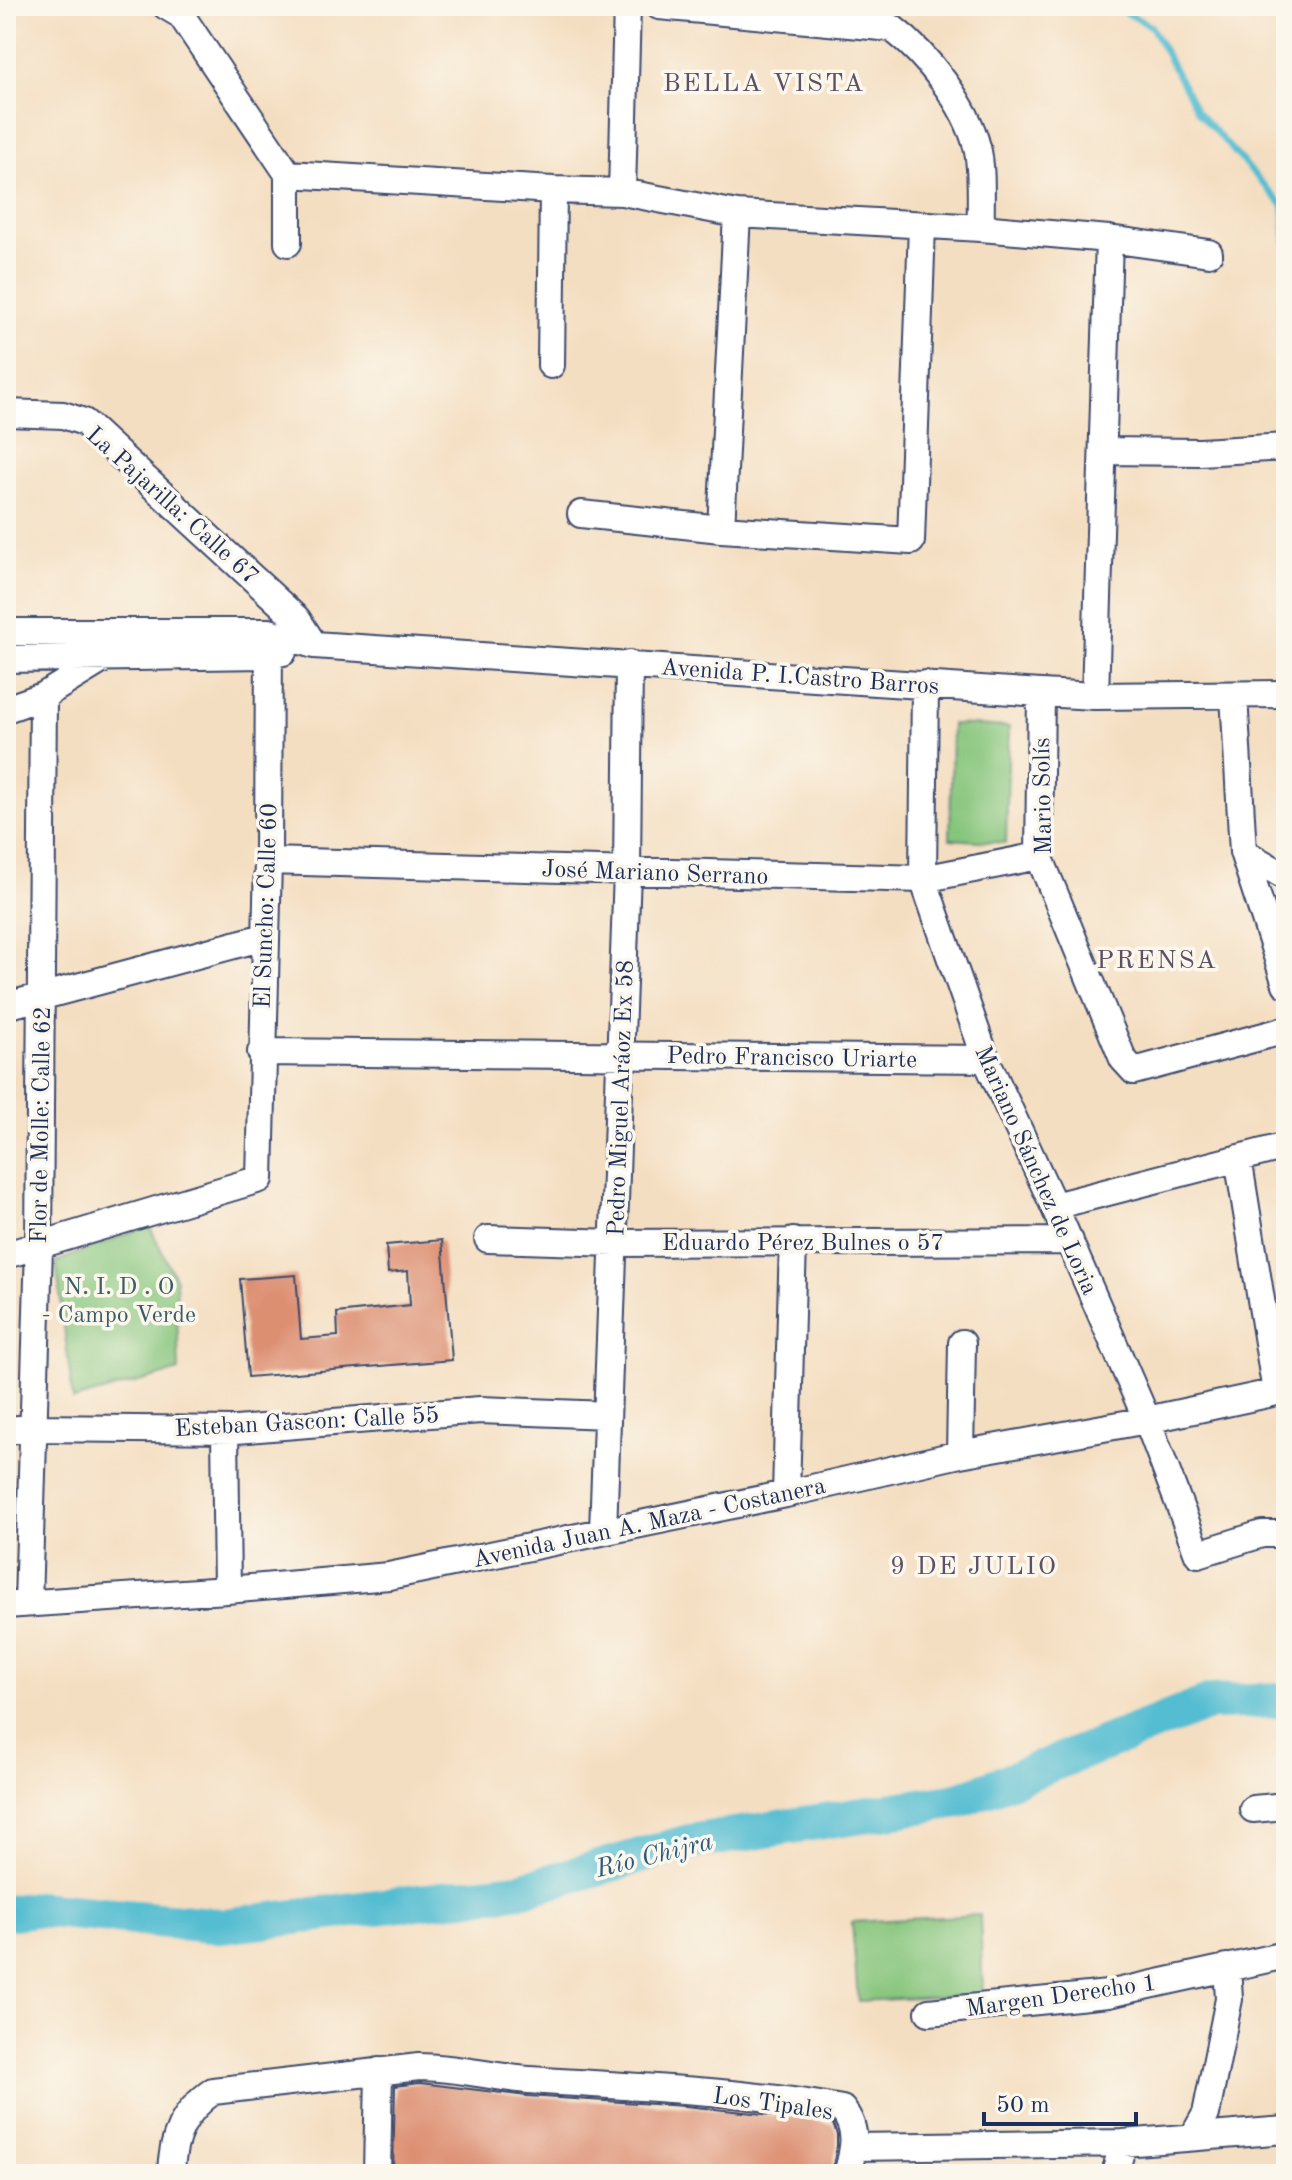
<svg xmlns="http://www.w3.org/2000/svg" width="1292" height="2180" font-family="'Old Standard TT',serif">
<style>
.green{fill:#86c57c;stroke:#507a6d;stroke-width:2}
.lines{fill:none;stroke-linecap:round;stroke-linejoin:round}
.stream{stroke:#54bdd1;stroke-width:6}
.river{stroke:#54bdd1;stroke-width:36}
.building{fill:#dd8f72}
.minor-casing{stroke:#3c496d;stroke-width:30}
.minor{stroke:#fff;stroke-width:26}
.labels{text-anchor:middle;stroke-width:7;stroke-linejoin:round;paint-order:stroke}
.street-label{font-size:24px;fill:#1b2f5e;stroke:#fbf7ec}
.park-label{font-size:24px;fill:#3b5c67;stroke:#fbf7ec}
.neighbourhood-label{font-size:26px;letter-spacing:2px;fill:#5f5165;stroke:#fbf7ec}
.water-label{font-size:26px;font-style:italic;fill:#2c5a80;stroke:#fbf7ec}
</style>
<rect width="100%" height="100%" fill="#fbf7ec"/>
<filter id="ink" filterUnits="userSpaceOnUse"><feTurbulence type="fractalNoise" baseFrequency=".0125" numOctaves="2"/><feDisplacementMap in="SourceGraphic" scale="16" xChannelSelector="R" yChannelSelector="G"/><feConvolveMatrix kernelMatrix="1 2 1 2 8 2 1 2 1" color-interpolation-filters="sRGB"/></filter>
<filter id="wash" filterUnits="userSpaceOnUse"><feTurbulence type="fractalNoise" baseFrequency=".006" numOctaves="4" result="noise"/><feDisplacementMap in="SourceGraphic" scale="32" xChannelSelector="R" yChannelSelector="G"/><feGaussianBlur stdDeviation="1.8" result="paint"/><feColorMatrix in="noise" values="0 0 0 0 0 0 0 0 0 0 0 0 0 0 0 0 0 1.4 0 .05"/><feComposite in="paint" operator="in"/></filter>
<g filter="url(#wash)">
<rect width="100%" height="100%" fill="#f4dec1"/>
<path class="green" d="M952 724 1009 727 1006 843 950 839Z
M149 1225 176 1280 179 1371 73 1400 56 1262Z
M980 1915 983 1995 858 2001 852 1922Z"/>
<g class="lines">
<path class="stream" d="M1113 6 1151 26 1197 111 1283 206 1286 244"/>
<path class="river" d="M6 1913 36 1909 223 1926 524 1889 689 1842 959 1800 1211 1702 1286 1700"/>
</g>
<g id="blocks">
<path class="building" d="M442 1240 452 1360 248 1377 240 1279 296 1275 301 1339 338 1336 337 1313 410 1305 408 1271 388 1273 386 1245Z
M420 2083 527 2096 685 2106 801 2118 833 2124 837 2135V2146L831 2174H393L395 2086Z"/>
</g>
</g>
<g filter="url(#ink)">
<use href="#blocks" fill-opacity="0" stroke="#3c496d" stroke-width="2"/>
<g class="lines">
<g class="minor-casing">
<path id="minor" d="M166 6 181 15 288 174V243
M659 6 892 28C927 55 966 104 977 147 983 170 980 204 981 228
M288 174 553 190 622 192 737 214 981 228 1109 239 1209 253
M622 192 627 6
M551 365 553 190
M6 413 63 415 84 422 297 619 314 645
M1104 451 1200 452 1286 447
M581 514 721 529 911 541 922 225
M721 529 737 214
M6 632H269L314 645 1041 693 1095 696 1286 694
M6 659 269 655 283 652
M925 684 923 879 986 1059 1054 1206 1147 1420 1198 1554 1262 1534H1286
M1041 693 1039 856 1123 1059 1134 1071 1286 1030
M1234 695 1243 852 1286 984
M1095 696 1109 239
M6 709 43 696 105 658
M1243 852 1286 877
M268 861 923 879 1039 856
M6 1006 264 937
M261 1052 986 1059
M1238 1158 1276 1392
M1054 1206 1286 1146
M488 1239 615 1243 1070 1241
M6 1255 260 1179 268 861 269 632
M6 1430 33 1428 236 1430 480 1410 607 1415
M225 1430 227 1590
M960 1454 962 1343
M786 1494 793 1241
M603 1531 627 872 629 664
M28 1603 39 1247 43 696
M6 1605 227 1590 389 1576 786 1494 960 1454 1147 1420 1286 1390
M1253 1809 1286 1806
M929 2012 1108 1994 1286 1955
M1193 2137 1206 2114 1229 1999 1227 1967
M855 2147 1123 2143 1286 2130
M171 2174C172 2137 183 2112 213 2091L419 2067C456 2067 492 2077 529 2080 633 2087 739 2090 842 2109 859 2130 854 2149 847 2174
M377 2174 379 2071
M1115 2174 1123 2143"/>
</g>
<use href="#minor" class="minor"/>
</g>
</g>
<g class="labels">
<g class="street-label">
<text transform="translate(173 505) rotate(42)" y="8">La Pajarilla: Calle 67</text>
<text transform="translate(800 676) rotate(4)" y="8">Avenida P. I.Castro Barros</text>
<text transform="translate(1042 796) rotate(-91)" y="8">Mario Solís</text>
<text transform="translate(655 872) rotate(2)" y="8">José Mariano Serrano</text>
<text transform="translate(265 906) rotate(-88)" y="8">El Suncho: Calle 60</text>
<text transform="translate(792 1057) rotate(1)" y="8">Pedro Francisco Uriarte</text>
<text transform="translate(620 1098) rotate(-88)" y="8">Pedro Miguel Aráoz Ex 58</text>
<text transform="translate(40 1125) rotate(-89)" y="8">Flor de Molle: Calle 62</text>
<text transform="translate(1037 1170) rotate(66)" y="8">Mariano Sánchez de Loria</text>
<text x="803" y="1250">Eduardo Pérez Bulnes o 57</text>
<text transform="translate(307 1421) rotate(-3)" y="8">Esteban Gascon: Calle 55</text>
<text transform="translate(649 1522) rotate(-12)" y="8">Avenida Juan A. Maza - Costanera</text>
<text transform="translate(1061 1995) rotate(-8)" y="8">Margen Derecho 1</text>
<text transform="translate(773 2103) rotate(8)" y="8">Los Tipales</text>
</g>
<g class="park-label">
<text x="119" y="1294">N. I. D . O<tspan x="119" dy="28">- Campo Verde</tspan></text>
</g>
<g class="neighbourhood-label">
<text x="764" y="91">BELLA VISTA</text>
<text x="1157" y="968">PRENSA</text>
<text x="974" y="1574">9 DE JULIO</text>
</g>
<g class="water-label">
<text transform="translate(654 1854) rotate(-14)" y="9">Río Chijra</text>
</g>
</g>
<rect width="1292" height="2180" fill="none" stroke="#fbf7ec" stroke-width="32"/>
<path d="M984 2112v12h152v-12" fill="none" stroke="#1b2f5e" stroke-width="4"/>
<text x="996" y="2112" font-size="24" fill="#1b2f5e" stroke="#fbf7ec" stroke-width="6" paint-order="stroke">50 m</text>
</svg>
